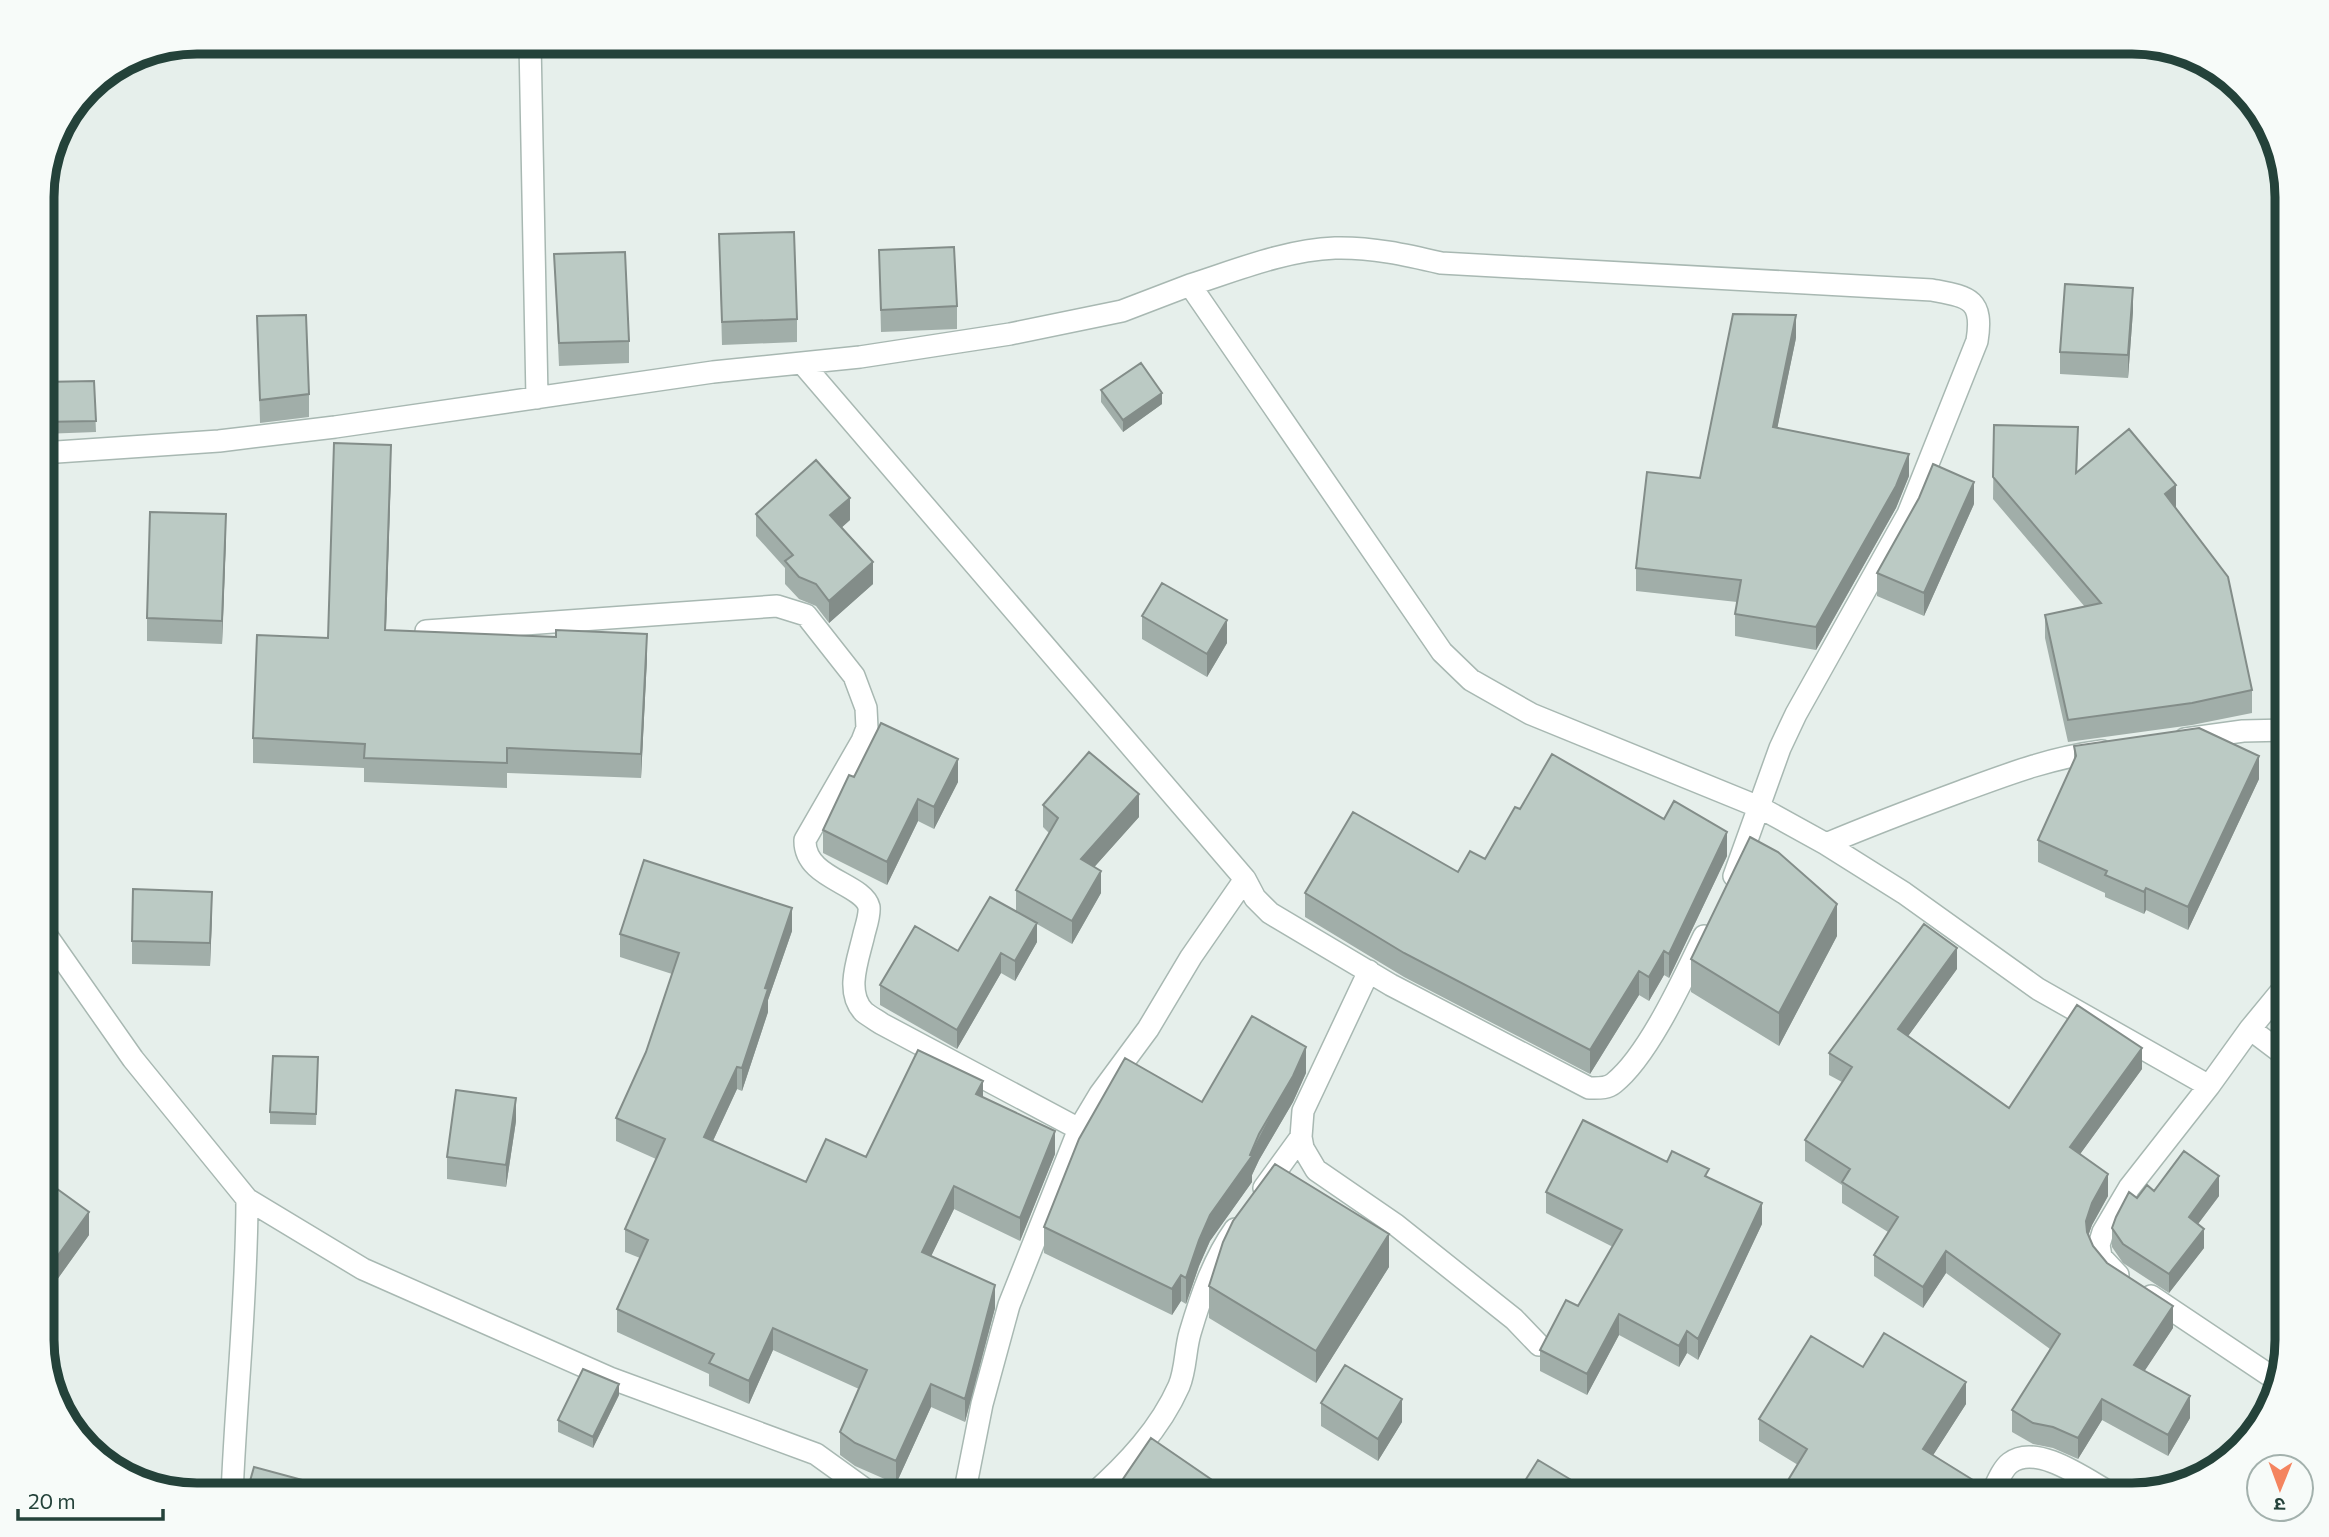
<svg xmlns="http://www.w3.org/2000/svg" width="2329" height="1537" font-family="Commissioner,'Noto Sans Devanagari',sans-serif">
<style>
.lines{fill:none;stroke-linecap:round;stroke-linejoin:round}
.minor-casing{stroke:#a8b8b2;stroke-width:24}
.minor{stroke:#fff;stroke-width:21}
.wall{fill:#a1aea9}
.shaded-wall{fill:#838d89}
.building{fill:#bbcac4;stroke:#838d89;stroke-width:2}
.rim{fill:none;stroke:#24423a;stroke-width:9}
</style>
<rect width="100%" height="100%" fill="#e6efeb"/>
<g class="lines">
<g class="minor-casing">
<path id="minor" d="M530 42 537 398
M1190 285C1237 270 1285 250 1335 248 1371 247 1407 255 1441 263L1932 290C1968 297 1984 298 1977 341L1908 514 1796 714 1780 748 1734 876
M802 363 1245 879
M42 453 219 441 335 427 713 372 860 357 1010 334 1122 311 1190 285 1442 652 1471 680 1531 714 1759 807 1826 844 1904 893 2038 989 2209 1086 2129 1188 2103 1232 2099 1245 2101 1257 2118 1275
M426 631 777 606 806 615 854 676 866 708 867 728 862 741 805 840C804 879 863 883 869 907 870 915 866 926 864 934 859 957 844 992 864 1012 869 1016 876 1020 882 1024L1079 1129
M2185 739 2243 731 2287 730
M1826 844C1871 825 1916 808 1962 791 2011 773 2050 758 2102 751
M42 929 133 1059 247 1199 363 1269 610 1378 816 1454 873 1495
M1369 971 1303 1111 1301 1137 1303 1148 1316 1170 1396 1225 1514 1319 1539 1345
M2250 1029 2287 1057
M2209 1086 2250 1029 2287 984
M1264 1188 1301 1137
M2151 1296 2275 1379
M232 1495C236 1396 247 1298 247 1199
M964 1495 982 1404 1009 1305 1079 1129 1100 1094 1148 1029 1191 957 1245 879 1255 898 1270 913 1391 985 1589 1088C1598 1088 1607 1089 1614 1083 1649 1055 1684 977 1704 936
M1092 1495C1127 1464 1160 1429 1179 1386 1186 1369 1185 1350 1190 1333 1201 1296 1213 1260 1235 1229
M1991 1495C1996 1485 2002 1469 2010 1463 2037 1442 2088 1481 2114 1495"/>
</g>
<use href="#minor" class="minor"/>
</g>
<path class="wall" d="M719 234 797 319V342L722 345Z
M879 250 957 306V329L881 332Z
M554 254 629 341V363L559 366Z
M2133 311 2128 378 2060 374V352Z
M257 316 309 394V417L260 423Z
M1796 338 1777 428 1909 476 1896 508 1816 650 1735 636V614L1737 602 1636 591V568L1700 478Z
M94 381 96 432 42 434V382Z
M1101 390 1162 404 1123 432 1101 402Z
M1994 425 2078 449 2077 472 2176 508 2252 690V713L2192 725 2068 742 2045 638V615L2085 607 1993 499Z
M391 470 386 630 647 658 641 778 507 773V788L364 782V768L253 763V738L328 638Z
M1974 504 1924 616 1877 596V573Z
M756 514 850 520 841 528 873 584 829 623 816 606 799 599 785 584V568L756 536Z
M226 536 222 644 147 641V618Z
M1142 616 1227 643 1207 677 1142 639Z
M2074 746 2259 779 2188 930 2146 910 2144 914 2105 897V893L2038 862V840L2074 761Z
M854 777 958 782 934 829 918 821 887 885 823 853V830Z
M1043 805 1139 817 1094 867 1101 893 1072 944 1037 924V942L1015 981 1001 973 957 1049 880 1005V985L958 951 1016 911V890L1049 833 1043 827Z
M1520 809 1727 856 1669 978 1664 975 1649 1001 1639 995 1590 1074 1404 977 1305 917V893L1458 872 1485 859Z
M212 914 210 966 132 964V941Z
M792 931 768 1000V1012L742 1091 737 1089 713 1141 806 1182 866 1157 983 1097 1055 1154 1020 1241 954 1209 931 1256 995 1308 965 1422 931 1407 896 1484 855 1466 840 1455V1432L859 1389 773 1350 749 1404 709 1386V1374L617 1332V1309L640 1258 625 1252V1229L656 1159 616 1141V1118L646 1052 672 974 620 957V934Z
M1837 936 1779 1046 1691 992V959Z
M1957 969 1908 1036 2009 1108 2142 1069 2080 1154 2108 1196 2092 1225 2088 1236 2093 1246 2107 1263 2173 1328 2144 1371 2190 1418 2168 1456 2102 1420 2078 1459 2053 1448 2033 1444 2012 1432V1410L2050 1349 1946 1273 1923 1308 1874 1276V1255L1888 1232 1842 1203V1185L1805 1161V1140L1842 1082 1829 1075V1053Z
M318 1057 316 1125 270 1124V1112Z
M1306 1073 1293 1102 1259 1160 1252 1175V1182L1210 1241 1199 1266 1186 1304 1181 1301 1172 1315 1044 1253V1227L1202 1102Z
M516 1121 506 1187 447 1179V1157Z
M1667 1162 1709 1178 1762 1224 1698 1360 1687 1353 1679 1367 1619 1335 1587 1395 1540 1371V1350L1578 1306 1613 1247 1546 1213V1192Z
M42 1178 89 1235 44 1298 42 1296Z
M2154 1191 2219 1196 2198 1224 2204 1248 2169 1293 2123 1263 2112 1247V1228L2137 1198Z
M1389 1267 1316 1383 1209 1318V1286Z
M1863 1367 1966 1404 1933 1455 1973 1495 1798 1465 1759 1441V1419Z
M619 1395 593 1448 558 1432V1420Z
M1321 1403 1402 1422 1378 1461 1321 1426Z"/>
<path class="shaded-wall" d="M2133 288V311L2128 378V355Z
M1796 315V338L1773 449V427Z
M1162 393V404L1123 432V420Z
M391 445V470L385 655V630Z
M1909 454V476L1896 508 1816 650V627Z
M1974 482V504L1924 616V593Z
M2176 485V508L2165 517V494Z
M850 498V520L830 538V515Z
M226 514V536L222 644V621Z
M873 562V584L829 623V601Z
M1227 620V643L1207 677V654Z
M647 634V658L641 778V754Z
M2259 756V779L2188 930V907Z
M958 759V782L934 829V807Z
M1139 794V817L1081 882V859Z
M918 799V821L887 885V862Z
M1727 832V856L1669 978V954Z
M1101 871V893L1072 944V921Z
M2146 888V910L2144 914V892Z
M212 892V914L210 966V943Z
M1837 904V936L1779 1046V1013Z
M792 908V931L768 1000V1012L742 1091V1068L765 988Z
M1037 923V942L1015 981V961Z
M1957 948V969L1898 1050V1029Z
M1664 951V975L1649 1001V977Z
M1001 953V973L957 1049V1030Z
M46 968V990L42 1008V985Z
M1639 971V995L1590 1074V1050Z
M1306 1047V1073L1293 1102 1259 1160 1252 1175V1182L1210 1241 1199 1266 1186 1304V1278L1199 1240 1210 1215 1250 1155Z
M2142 1048V1069L2070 1168V1147Z
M737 1067V1089L704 1160V1137Z
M983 1081V1104L976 1094Z
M516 1098V1121L506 1187V1165Z
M1055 1131V1154L1020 1241V1218Z
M2108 1174V1196L2092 1225 2086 1242V1221L2092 1203Z
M2219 1176V1196L2189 1236V1217Z
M954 1186V1209L922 1275V1252Z
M1762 1203V1224L1698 1360V1339Z
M89 1212V1235L44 1298V1275Z
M2204 1229V1248L2169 1293V1274Z
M1389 1234V1267L1316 1383V1351Z
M1946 1251V1273L1923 1308V1287Z
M1181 1275V1301L1172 1315V1289Z
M995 1285V1308L965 1422V1399Z
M2173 1306V1328L2134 1387V1365Z
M1619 1314V1335L1587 1395V1374Z
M773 1328V1350L749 1404V1381Z
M1687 1331V1353L1679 1367V1346Z
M1966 1382V1404L1923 1471V1449Z
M619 1384V1395L593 1448V1437Z
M931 1384V1407L896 1484V1461Z
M2190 1396V1418L2168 1456V1435Z
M1402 1399V1422L1378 1461V1439Z
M2102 1399V1420L2078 1459V1438Z
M1973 1480V1495H1964Z
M1573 1481V1493L1572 1495H1564Z"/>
<path class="building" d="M794 232 797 319 722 322 719 234Z
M954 247 957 306 881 310 879 250Z
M625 252 629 341 559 343 554 254Z
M2065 284 2133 288 2128 355 2060 352Z
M1733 314 1796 315 1773 427 1909 454 1896 486 1816 627 1735 614 1741 580 1636 568 1647 472 1700 478Z
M306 315 309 394 260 400 257 316Z
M1141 363 1162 393 1123 420 1101 390Z
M94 381 96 421 42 422V382Z
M1994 425 2078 427 2076 473 2129 429 2176 485 2165 494 2228 577 2252 690 2192 703 2068 720 2045 615 2101 603 1993 477Z
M334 443 391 445 385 630 556 637V630L647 634 641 754 507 748V763L364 758 365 744 253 738 257 635 328 638Z
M816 460 850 498 830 515 873 562 829 601 816 584 799 577 785 561 793 555 756 514Z
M1933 464 1974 482 1924 593 1877 573 1919 498Z
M150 512 226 514 222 621 147 618Z
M1162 583 1227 620 1207 654 1142 616Z
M881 723 958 759 934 807 918 799 887 862 823 830 849 775 854 777Z
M2199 728 2259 756 2188 907 2146 888 2144 892 2105 875 2107 871 2038 840 2076 756 2074 746Z
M1089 752 1139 794 1081 859 1101 871 1072 921 1016 890 1058 818 1043 805Z
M1552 754 1664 819 1674 801 1727 832 1669 954 1664 951 1649 977 1639 971 1590 1050 1404 953 1305 893 1353 812 1458 872 1470 851 1485 859 1515 807 1520 809Z
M1750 837 1778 852 1837 904 1779 1013 1691 959Z
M644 860 792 908 765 988 768 989 742 1068 737 1067 704 1137 806 1182 826 1139 866 1157 918 1050 983 1081 976 1094 1055 1131 1020 1218 954 1186 922 1252 995 1285 965 1399 931 1384 896 1461 855 1443 840 1432 867 1370 773 1328 749 1381 709 1363 714 1354 617 1309 648 1240 625 1229 665 1139 616 1118 646 1052 679 953 620 934Z
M133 889 212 892 210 943 132 941Z
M990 897 1037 923 1015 961 1001 953 957 1030 880 985 915 926 958 951Z
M1924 924 1957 948 1898 1029 2009 1108 2077 1005 2142 1048 2070 1147 2108 1174 2092 1203 2086 1221 2087 1232 2093 1246 2107 1263 2173 1306 2134 1365 2190 1396 2168 1435 2102 1399 2078 1438 2053 1427 2033 1423 2012 1410 2060 1334 1946 1251 1923 1287 1874 1255 1898 1217 1842 1182 1850 1169 1805 1140 1852 1067 1829 1053Z
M42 967 46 968 42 985Z
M1252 1016 1306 1047 1293 1076 1259 1134 1250 1155 1252 1156 1210 1215 1199 1240 1186 1278 1181 1275 1172 1289 1044 1227 1079 1139 1125 1058 1202 1102Z
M273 1056 318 1057 316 1114 270 1112Z
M456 1090 516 1098 506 1165 447 1157Z
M1583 1120 1667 1162 1672 1151 1709 1169 1705 1176 1762 1203 1698 1339 1687 1331 1679 1346 1619 1314 1587 1374 1540 1350 1566 1300 1578 1306 1622 1230 1546 1192Z
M2184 1151 2219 1176 2189 1217 2204 1229 2169 1274 2123 1244 2112 1228 2116 1217 2129 1192 2137 1198 2147 1185 2154 1191Z
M1275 1164 1389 1234 1316 1351 1209 1286 1223 1242 1233 1221Z
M42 1178 89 1212 44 1275 42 1274Z
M1884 1333 1966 1382 1923 1449 1973 1480 1964 1495H1779L1807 1449 1759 1419 1811 1336 1863 1367Z
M1345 1365 1402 1399 1378 1439 1321 1403Z
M583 1369 619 1384 593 1437 558 1420Z
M1151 1438 1234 1495H1085L1092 1485 1097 1484 1112 1495Z
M1538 1460 1573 1481 1564 1495H1516Z
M254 1467 358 1495H246Z
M1260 1486 1275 1495H1255Z"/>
<path d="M0 0H2329V1537H0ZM197 54H2132A143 143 0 0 1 2275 197V1340A143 143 0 0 1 2132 1483H197A143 143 0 0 1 54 1340V197A143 143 0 0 1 197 54Z" fill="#f7fbf9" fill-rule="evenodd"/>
<path class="rim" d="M197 54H2132A143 143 0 0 1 2275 197V1340A143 143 0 0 1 2132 1483H197A143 143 0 0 1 54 1340V197A143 143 0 0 1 197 54Z"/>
<g transform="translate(2280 1488) rotate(181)"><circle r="33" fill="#f7fbf9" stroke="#a3b1ad" stroke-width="2"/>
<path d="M0-5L12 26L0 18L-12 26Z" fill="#f4845f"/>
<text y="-10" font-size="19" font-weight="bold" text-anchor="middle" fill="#24423a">उ</text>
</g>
<path d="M18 1509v10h145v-10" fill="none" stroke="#24423a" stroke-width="3.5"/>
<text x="28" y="1509" font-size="21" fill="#24423a" stroke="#f7fbf9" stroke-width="5" paint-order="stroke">20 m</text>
</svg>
